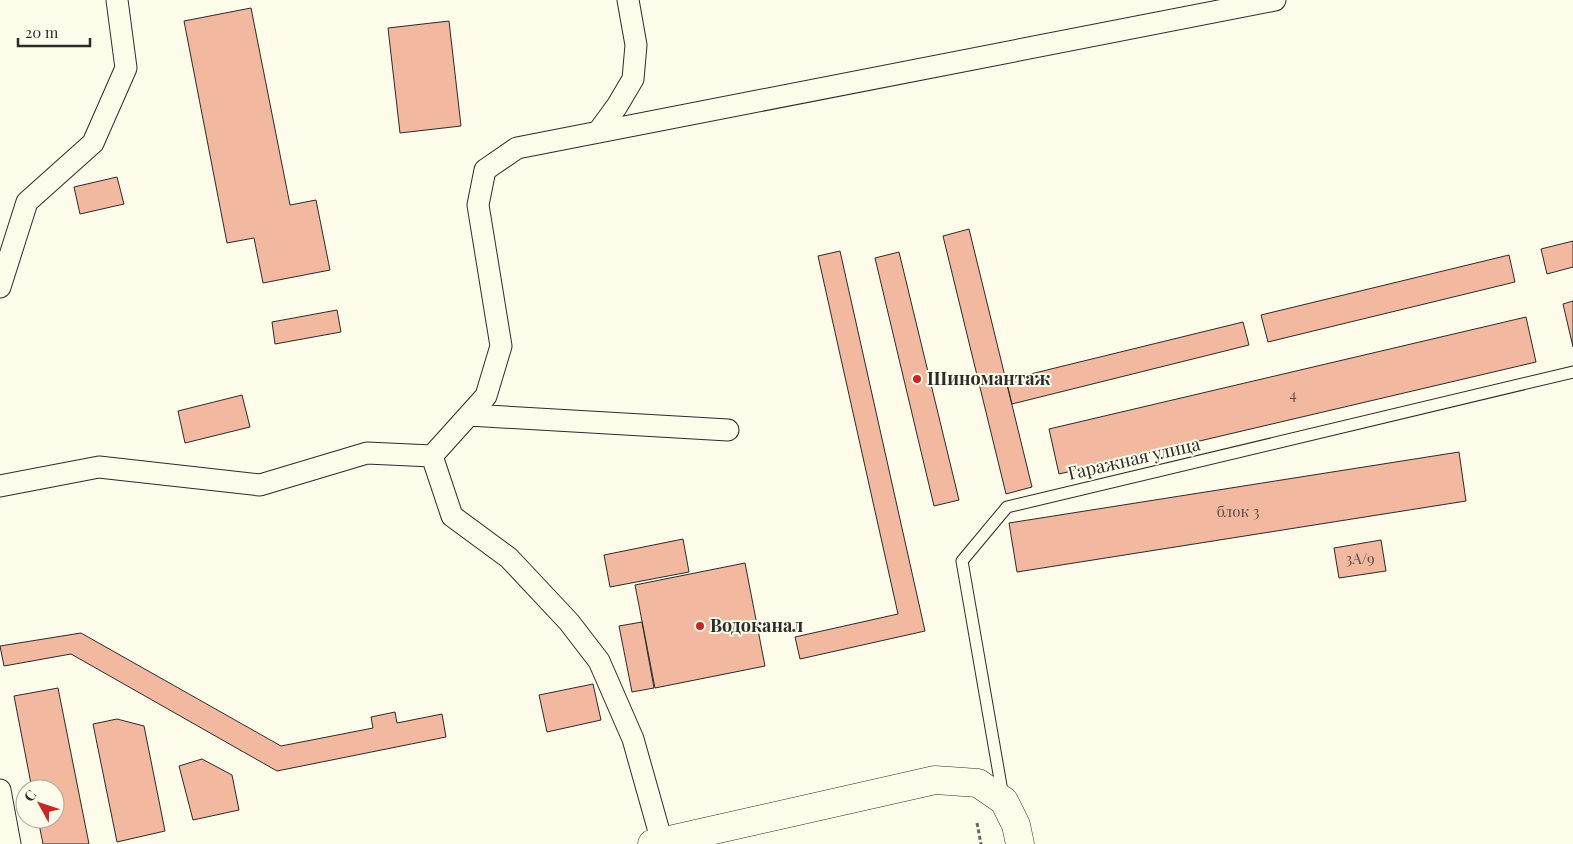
<svg xmlns="http://www.w3.org/2000/svg" width="1573" height="844" font-family="'Playfair Display',serif">
<style>
.building{fill:#f2b8a0;stroke:#2b2b2b}
.lines{fill:none;stroke-linecap:round;stroke-linejoin:round}
.service-casing{stroke:#2b2b2b;stroke-width:13}
.minor-casing{stroke:#2b2b2b;stroke-width:23}
.tertiary-casing{stroke:#2b2b2b;stroke-width:29}
.path{stroke:#6a6964;stroke-width:3;stroke-dasharray:4 2.5;stroke-linecap:butt}
.service{stroke:#fdfbea;stroke-width:11}
.minor{stroke:#fdfbea;stroke-width:21}
.tertiary{stroke:#fdfbea;stroke-width:28}
.poi-dot{fill:#c62828;stroke:#fdfbea;stroke-width:2}
.labels{text-anchor:middle;stroke-width:4;stroke-linejoin:round;paint-order:stroke}
.number-label{font-size:15px;fill:#5d4e48}
.poi-label{font-size:18px;font-weight:bold;fill:#2b2b2b;stroke:#fdfbea;text-anchor:start}
.street-label{font-size:18px;fill:#2b2b2b;stroke:#fdfbea}
</style>
<rect width="100%" height="100%" fill="#fdfbea"/>
<path class="building" d="M251 8 290 205 316 200 330 270 263 283 254 238 227 243 184 21Z
M449 21 461 126 400 133 388 28Z
M117 177 124 204 80 214 74 187Z
M969 229 1032 487 1006 494 943 236Z
M1573 241V267L1547 274 1541 249Z
M840 251 925 631 800 659 795 637 898 614 818 256Z
M899 252 959 500 934 506 875 258Z
M1509 255 1515 282 1268 342 1261 315Z
M1573 301V347L1563 304Z
M337 310 341 332 275 344 272 322Z
M1526 317 1536 362 1059 474 1049 429Z
M1243 322 1249 345 1012 404 1006 380Z
M242 395 250 427 185 443 178 411Z
M1459 452 1466 501 1017 572 1009 523Z
M683 539 689 572 610 587 604 555Z
M1381 540 1386 571 1339 578 1334 548Z
M745 563 765 666 655 688 635 585Z
M642 622 654 688 632 692 619 626Z
M81 633 281 746 373 728 371 717 395 712 397 723 442 714 446 737 277 771 71 654 4 666 0 646Z
M593 684 601 720 547 732 539 695Z
M58 688 89 844H43L38 819H55V789H32L14 696Z
M117 719 144 726 165 831 117 842 93 724Z
M202 759 232 775 239 810 193 820 179 766Z"/>
<g class="lines">
<g class="service-casing">
<path id="service" d="M1003 797 962 561 1007 507 1573 372"/>
</g>
<g class="minor-casing">
<path id="minor" d="M598 132 617 106 633 79 636 45 628 0
M0 287 27 202 93 143 126 68 117 0
M469 415 728 430
M0 486 99 467 260 485 367 453 432 456
M0 790 10 844
M662 842 633 739 599 661 569 622 509 558 452 516 432 456 486 396 501 346 478 205 485 170 517 148 1275 0"/>
</g>
<g class="tertiary-casing">
<path id="tertiary" d="M652 844 935 780 978 783 1004 801 1016 825 1020 844"/>
</g>
<path class="path" d="M977 823 981 844"/>
<use href="#service" class="service"/>
<use href="#minor" class="minor"/>
<use href="#tertiary" class="tertiary"/>
</g>
<g class="poi-dot">
<circle cx="917" cy="379" r="5"/>
<circle cx="700" cy="626" r="5"/>
</g>
<g class="labels">
<g class="number-label">
<text x="1293" y="400">4</text>
<text x="1238" y="517">блок 3</text>
<text x="1360" y="564">3А/9</text>
</g>
<g class="poi-label">
<text x="927" y="385">Шиномантаж</text>
<text x="710" y="632">Водоканал</text>
</g>
<g class="street-label">
<text transform="translate(1134 459) rotate(-13)" y="6">Гаражная улица</text>
</g>
</g>
<g transform="translate(40 804) rotate(310)"><circle r="24" fill="#fdfbea" stroke="#a9a89e"/>
<path d="M0-4L9 19L0 12L-9 19Z" fill="#c62828"/>
<text y="-8" font-size="14" font-weight="bold" text-anchor="middle" fill="#2b2b2b">С</text>
</g>
<path d="M18 38v8h72v-8" fill="none" stroke="#2b2b2b" stroke-width="2.5"/>
<text x="25" y="38" font-size="15" fill="#2b2b2b" stroke="#fdfbea" stroke-width="4" paint-order="stroke">20 m</text>
</svg>
